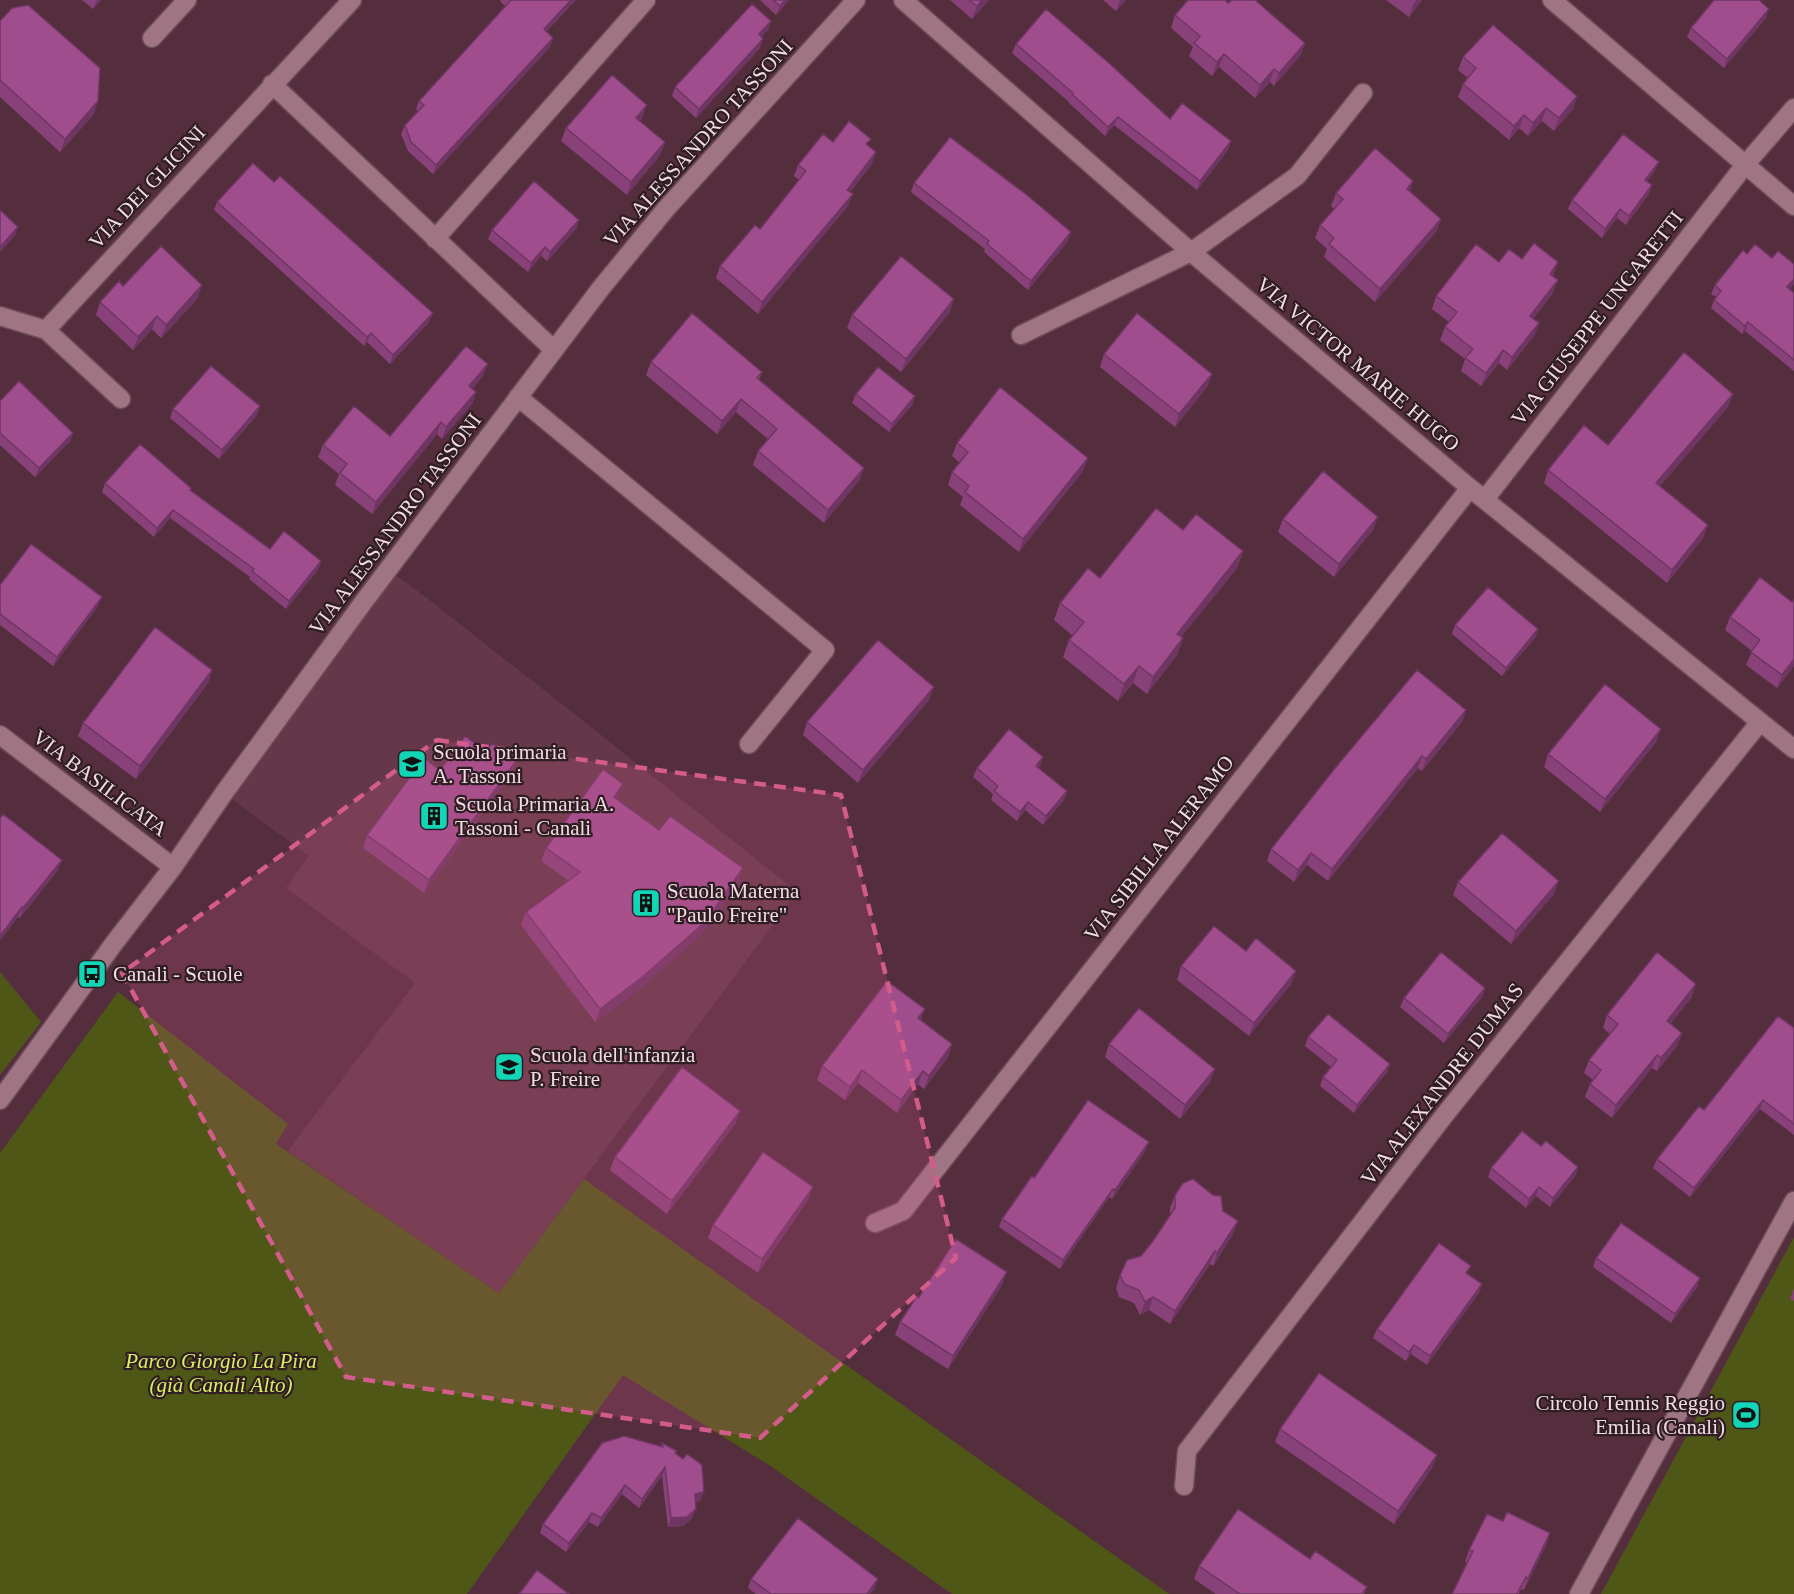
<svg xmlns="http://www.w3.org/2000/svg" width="1794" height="1594" font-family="'Times New Roman',serif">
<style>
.built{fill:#643848}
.green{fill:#4f5717}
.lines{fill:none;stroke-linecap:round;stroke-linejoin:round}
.minor-casing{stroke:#6d4c59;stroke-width:21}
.minor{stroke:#9f7483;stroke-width:18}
.wall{fill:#894279}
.shaded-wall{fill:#6f3663}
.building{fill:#9f4d8d;stroke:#6f3663;stroke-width:1.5}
.marked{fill:#d45c8b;fill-opacity:0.2;stroke:#d45c8b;stroke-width:4.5;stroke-dasharray:12 8;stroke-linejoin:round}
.labels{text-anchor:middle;stroke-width:4.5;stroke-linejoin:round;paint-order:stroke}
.street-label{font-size:21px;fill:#f4dbe3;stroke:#2e1d23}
.poi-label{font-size:21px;fill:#f4dbe3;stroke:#2e1d23;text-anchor:start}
.park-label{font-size:21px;font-style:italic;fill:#dbee60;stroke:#2e1d23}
</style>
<rect width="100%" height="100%" fill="#542e3d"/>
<path class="built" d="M389 571 419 592 600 734 797 892 499 1293 288 1151 415 983 286 888 309 856 224 793Z"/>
<path class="green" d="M0 972 41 1022 0 1075Z
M118 992 288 1124 276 1144 499 1293 584 1179 1169 1594H952L769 1465 623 1375 467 1594H0V1153Z
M1794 1237V1594H1601Z"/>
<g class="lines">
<g class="minor-casing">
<path id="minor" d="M903 0 1191 252 1470 488 1794 749
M1552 0 1794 206
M152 38 187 0
M272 84 554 350
M435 239 646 0
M0 316 46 330
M1021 335 1191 252 1297 176 1363 93
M518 397 825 650 749 744
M121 399 46 330 352 0
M1485 499 1745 165 1794 108
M0 735 173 867
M0 1100 115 942 173 867 224 793 365 600 601 288 665 210 856 0
M875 1223 903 1211 1470 488
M1184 1486 1187 1451 1443 1117 1760 722
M1579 1594 1794 1201"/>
</g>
<use href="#minor" class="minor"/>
</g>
<path class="wall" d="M82 0H101L93 9Z
M501 0H576L546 32 550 47 433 174 408 151 401 134 405 125 418 111 416 109 419 101 506 7 500 1Z
M760 0H789L776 15Z
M950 0H989L972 19Z
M1103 0H1126L1116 11Z
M1386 0H1422L1409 17Z
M1228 3 1305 43 1300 56 1274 86 1270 82 1255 98 1219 67 1212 76 1189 56 1193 47 1171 28 1175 15Z
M1766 18 1724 68 1687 37 1691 28Z
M0 21 94 114 60 152 0 97Z
M771 21 768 30 761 37 760 48 696 118 672 96 675 87Z
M1016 44 1170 119 1228 150 1197 190 1114 125 1105 136 1069 103V102L1012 53Z
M1463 57 1577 96 1573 109 1554 131 1542 121 1528 136 1519 128 1509 140 1458 97 1463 84 1468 78 1458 70Z
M642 118 639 121 665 142 660 155 627 195 561 141 566 128Z
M833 142 868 146 872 164 850 192 848 206 758 314 716 278 720 266 760 229 799 180 794 176 798 165Z
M1655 171 1647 181 1649 194 1626 225 1617 218 1602 238 1568 209 1572 200Z
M274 182 433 313 429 322 390 364 367 342 364 346 214 210 217 202Z
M914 183 1068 241 1028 290 984 252 985 249 911 192Z
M1410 191 1441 219 1436 232 1375 302 1324 257 1327 249 1315 238 1320 225 1334 209 1331 206 1336 193Z
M579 220 576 229 547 261 541 256 528 272 488 239 492 230Z
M1747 254 1772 258 1794 264V284L1790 289 1794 293V371L1745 331 1742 334 1711 308 1714 300 1716 297 1711 294 1715 285Z
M1522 259 1558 262 1553 276V293L1533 319 1539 323 1534 336 1507 370 1499 363 1481 386 1461 371 1465 359 1440 340 1445 327 1449 322 1432 309 1436 296 1499 262Z
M123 286 198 298 161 338 152 329 133 350 96 315 100 302Z
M950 312 901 372 847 328 852 315Z
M1104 354 1212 374 1207 387 1175 427 1100 367Z
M651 362 762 372 759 380 864 468 859 481 824 523 753 465 758 451 768 439 736 412 717 434 646 375Z
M483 376 472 389 476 392 472 404 442 439 437 434 372 514 335 485 339 474 318 457 323 445 390 436Z
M856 394 915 396 912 405 889 432 852 403Z
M1733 394 1728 407 1660 486 1708 525 1703 538 1667 583 1544 483 1548 470Z
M0 401 73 433 70 441 35 477 0 445Z
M173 409 257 415 219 459 170 418Z
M957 443 1083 471 1019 552 960 505 963 497 948 485 952 472 960 463 952 456Z
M105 483 191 491 270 549 321 561 318 570 286 609 249 579 250 577 170 518 154 537 102 492Z
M1378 517 1373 530 1334 577 1278 532 1283 519Z
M1183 530 1243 551 1237 568 1181 637 1183 638 1177 655 1147 694 1133 683 1118 701 1063 657 1069 640 1073 636 1054 620 1060 603Z
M0 585 98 606 53 666 0 625Z
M1794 600V666L1777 688 1746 665 1752 651 1725 630 1730 617 1792 602Z
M1455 625 1538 629 1535 638 1502 676 1452 634Z
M212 670 208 683 136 779 78 736 83 723Z
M929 700 858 783 803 735 807 722Z
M1466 710 1462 722 1422 771 1418 768 1328 881 1307 865 1294 882 1267 861 1271 849Z
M1656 742 1600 812 1544 767 1548 754Z
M486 751 516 761 511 774 424 893 363 848 367 835Z
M1043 757 1039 768 1067 791 1064 800 1043 825 1025 810 1017 821 991 800 993 794 973 777 977 768Z
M623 784 617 800 659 830 743 868 739 881 701 935 636 992 595 1022 521 925 526 912 569 881 541 861 546 848Z
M0 818 58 870 20 918 18 917Z
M1458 882 1554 894 1511 944 1453 895Z
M1246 951 1296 971 1291 984 1249 1036 1177 980 1181 966Z
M1485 988 1482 997 1444 1043 1400 1007 1404 998Z
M1692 997 1670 1024 1682 1033 1677 1046 1657 1071 1652 1068 1612 1118 1585 1097 1590 1084 1593 1080 1584 1073 1589 1060 1610 1034 1603 1028 1607 1015Z
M921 1020 952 1044 948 1057 924 1089 918 1084 897 1113 858 1083 845 1100 817 1080 822 1066Z
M1794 1028V1135L1760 1109 1690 1197 1653 1168 1657 1159 1704 1110Z
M1308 1037 1390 1064 1387 1072 1354 1113 1320 1086 1323 1077 1331 1067 1305 1046Z
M1109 1044 1210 1082 1180 1119 1105 1057Z
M740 1111 735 1124 667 1214 610 1170 615 1157Z
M1146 1150 1112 1199 1109 1197 1060 1269 999 1227 1002 1219 1034 1178Z
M1578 1167 1575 1176 1550 1207 1536 1196 1526 1208 1488 1177 1491 1168Z
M1175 1195 1223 1211 1233 1234 1213 1266 1210 1264 1170 1324 1149 1310 1140 1315 1134 1303 1119 1297 1116 1288 1120 1275 1141 1256 1153 1241 1170 1215V1208Z
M808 1200 758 1273 708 1238 713 1225Z
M1596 1258 1700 1278 1697 1287 1671 1323 1593 1267Z
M1468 1274 1482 1284 1479 1293 1427 1365 1411 1354 1406 1361 1373 1338 1377 1329Z
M1002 1285 948 1369 895 1335 900 1322 919 1297Z
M1794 1288V1301L1790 1299Z
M1280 1429 1432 1468 1394 1524 1275 1442Z
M662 1443 677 1451 676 1453 700 1501 695 1502 696 1509 692 1518 683 1526 668 1527 662 1476 639 1508 622 1494 598 1527 589 1522 566 1552 540 1533 543 1524 661 1447Z
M1503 1521 1550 1533 1546 1545 1524 1590 1521 1589 1519 1594H1452L1467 1562H1465L1469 1550Z
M1310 1559 1367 1587 1364 1594H1216L1194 1579 1199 1566Z
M751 1579 875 1588 870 1594H756L748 1588Z"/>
<path class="shaded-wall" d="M97 0H101L93 9Z
M571 0H576L540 38 544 29Z
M785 0H789L776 15 780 6Z
M982 0H989L972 19 977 6Z
M1120 0H1126L1116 11Z
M1416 0H1422L1409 17 1414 3Z
M1769 9 1766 18 1724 68 1727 59Z
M771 21 768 30 756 43 759 34Z
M553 38 550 47 433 174 436 165Z
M763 39 760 48 696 118 699 109Z
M1305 43 1300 56 1274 86 1279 73Z
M1224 54 1219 67 1212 76 1217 62Z
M1274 69 1270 82 1255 98 1260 85Z
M1577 96 1573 109 1554 131 1559 118Z
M98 101 94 114 60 152 65 139Z
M647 105 642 118 631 131 636 118Z
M1546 108 1542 121 1528 136 1533 123Z
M1524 115 1519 128 1509 140 1514 126Z
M1118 117 1114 125 1105 136 1108 127Z
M1231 141 1228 150 1197 190 1200 181Z
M665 142 660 155 627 195 631 182Z
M876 152 872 164 843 201 847 190Z
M1659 162 1655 171 1642 188 1645 180Z
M1413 181 1409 195 1407 189Z
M1652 185 1649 194 1626 225 1629 216Z
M853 194 848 206 758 314 762 302Z
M1620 209 1617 218 1602 238 1605 229Z
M1441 219 1436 232 1375 302 1380 289Z
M579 220 576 229 547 261 550 252Z
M18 227 15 236 0 252V247Z
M1071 232 1068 241 1028 290 1031 281Z
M545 247 541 256 528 272 531 263Z
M1558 262 1553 275 1545 287 1550 274Z
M1794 279V284L1784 296 1787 287Z
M1558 280 1553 293 1525 329 1530 316Z
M202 285 198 298 161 338 166 325Z
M954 299 950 312 901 372 906 359Z
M433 313 429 322 390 364 393 355Z
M157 316 152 329 133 350 138 337Z
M1748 322 1745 331 1742 334 1745 326Z
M1539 323 1534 336 1507 370 1512 357Z
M371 333 367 342 364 346 367 337Z
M1503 350 1499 363 1481 386 1486 373Z
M488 364 483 376 465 398 469 386Z
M1212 374 1207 387 1175 427 1179 414Z
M476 392 472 404 442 439 446 427Z
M1733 394 1728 407 1651 496 1656 483Z
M915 396 912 405 889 432 892 424Z
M741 399 736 412 717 434 722 421Z
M260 406 257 415 219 459 222 450Z
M441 422 437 434 372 514 376 502Z
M73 433 70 441 35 477 39 468Z
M1088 458 1083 471 1019 552 1023 539Z
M864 468 859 481 824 523 828 510Z
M173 510 170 518 154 537 157 528Z
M1378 517 1373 530 1334 577 1339 564Z
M1708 525 1703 538 1667 583 1672 570Z
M1243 551 1237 568 1170 651 1177 634Z
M321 561 318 570 286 609 289 601Z
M102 597 98 606 53 666 57 657Z
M1538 629 1535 638 1502 676 1506 668Z
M1183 638 1177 655 1147 694 1153 677Z
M1794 659V666L1777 688 1782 675Z
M1139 666 1133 683 1118 701 1124 684Z
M212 670 208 683 136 779 140 766Z
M934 687 929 700 858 783 863 770Z
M1466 710 1462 722 1422 771 1426 759Z
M1661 729 1656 742 1600 812 1605 799Z
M1422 756 1418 768 1328 881 1332 869Z
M1043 757 1040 766 1033 774 1036 766Z
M516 761 511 774 424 893 429 880Z
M623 784 619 797 609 810 614 797Z
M1067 791 1064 800 1043 825 1046 816Z
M1028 802 1025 810 1017 821 1020 812Z
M1311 853 1307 865 1294 882 1298 870Z
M62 860 58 870 20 918 23 908Z
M743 868 739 881 701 935 636 992 595 1022 600 1009Z
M1559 881 1554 894 1511 944 1516 931Z
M22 907 18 917 0 941V936Z
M1296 971 1291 984 1249 1036 1254 1023Z
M1696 984 1692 997 1662 1034 1667 1021Z
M1485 988 1482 997 1444 1043 1448 1034Z
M925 1009 920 1023 918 1018Z
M1682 1033 1677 1046 1657 1071 1661 1058Z
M952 1044 948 1057 924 1089 929 1076Z
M1657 1055 1652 1068 1612 1118 1616 1105Z
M1390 1064 1387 1072 1354 1113 1357 1105Z
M1215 1069 1210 1082 1180 1119 1185 1105Z
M862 1070 858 1083 845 1100 850 1087Z
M923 1071 918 1084 897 1113 901 1100Z
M1763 1100 1760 1109 1690 1197 1694 1188Z
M740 1111 735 1124 667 1214 672 1201Z
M1149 1142 1146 1150 1112 1199 1115 1190Z
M1578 1167 1575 1176 1550 1207 1553 1198Z
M813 1187 808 1200 758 1273 762 1259Z
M1539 1187 1536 1196 1526 1208 1529 1199Z
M1113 1189 1109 1197 1060 1269 1063 1260Z
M1238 1221 1233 1234 1213 1266 1217 1253Z
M1215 1251 1210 1264 1170 1324 1175 1311Z
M1007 1272 1002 1285 948 1369 953 1356Z
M1700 1278 1697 1287 1671 1323 1675 1314Z
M1482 1284 1479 1293 1427 1365 1430 1356Z
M1153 1297 1149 1310 1140 1315 1145 1302Z
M1414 1345 1411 1354 1406 1361 1409 1352Z
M1437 1455 1432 1468 1394 1524 1398 1511Z
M665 1467 662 1476 639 1508 642 1499Z
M625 1485 622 1494 598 1527 601 1518Z
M704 1492 700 1501 691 1503 695 1494Z
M696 1509 692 1518 683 1526 668 1527 671 1518Z
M592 1513 589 1522 566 1552 569 1543Z
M1550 1533 1546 1545 1524 1590 1528 1578Z
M878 1579 875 1588 870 1594H867Z"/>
<path class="building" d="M511 0H571L544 29 553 38 436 165 411 142 405 125 424 105 419 101Z
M773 0H785L780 6Z
M969 0H982L977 6Z
M1188 0H1225L1228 3 1232 0H1255L1305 43 1279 73 1274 69 1260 85 1224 54 1217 62 1194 43 1200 36 1175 15Z
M1714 0H1759L1769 9 1727 59 1691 28Z
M752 4 771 21 759 34 763 39 699 109 675 87Z
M28 5 100 68 98 101 65 139 0 80V21L12 8Z
M1046 9 1110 64 1170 119 1182 103 1231 141 1200 181 1118 117 1108 127 1072 94 1073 93 1016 44Z
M1493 25 1577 96 1559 118 1546 108 1533 123 1524 115 1514 126 1463 84 1476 68 1463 57Z
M612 75 647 105 636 118 665 142 631 182 566 128Z
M849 121 871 139 866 144 876 152 847 190 853 194 762 302 720 266 755 225 760 229 806 171 798 165 823 134 833 142Z
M1623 134 1659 162 1645 180 1652 185 1629 216 1620 209 1605 229 1572 200Z
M950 137 1027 195 1071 232 1031 281 987 244 989 241 914 183Z
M1375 148 1413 181 1407 189 1441 219 1380 289 1329 244 1334 238 1320 225 1343 199 1336 193Z
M253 163 274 182 280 176 433 313 393 355 371 333 367 337 217 202Z
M534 181 579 220 550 252 545 247 531 263 492 230Z
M0 210 18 227 0 247Z
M1534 243 1558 262 1550 274 1558 280 1530 316 1539 323 1512 357 1503 350 1486 373 1465 358 1473 349 1445 327 1457 312 1436 296 1476 244 1499 262 1509 249 1522 259Z
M1755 244 1772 258 1778 251 1794 264V279L1787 287 1794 293V360L1748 322 1745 326 1714 300 1721 291 1715 285 1743 250 1747 254Z
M161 246 202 285 166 325 157 316 138 337 100 302 119 281 123 286Z
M901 256 954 299 906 359 852 315Z
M692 313 762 372 757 378 864 468 828 510 758 451 777 429 741 399 722 421 651 362Z
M1137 313 1212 374 1179 414 1104 354Z
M466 346 488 364 469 386 476 392 446 427 441 422 376 502 340 473 347 464 323 445 354 406 390 436Z
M1684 352 1733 394 1656 483 1708 525 1672 570 1548 470 1584 425 1608 445Z
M211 366 260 406 222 450 173 409Z
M878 367 915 396 892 424 856 394Z
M19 381 73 433 39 468 0 433V401Z
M1000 387 1088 458 1023 539 965 492 969 486 952 472 968 452 957 443Z
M140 444 191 488 190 490 270 549 284 531 321 561 289 601 252 571 254 569 173 510 157 528 105 483Z
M1323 471 1378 517 1339 564 1283 519Z
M1156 508 1183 530 1196 514 1243 551 1177 634 1183 638 1153 677 1139 666 1124 684 1069 640 1084 622 1060 603 1088 568 1100 578Z
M31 544 102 597 57 657 0 614V585Z
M1760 577 1792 602 1794 600V659L1782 675 1751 652 1760 640 1730 617Z
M1488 587 1538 629 1506 668 1455 625Z
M155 627 212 670 140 766 83 723Z
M878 640 934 687 863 770 807 722Z
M1417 670 1466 710 1426 759 1422 756 1332 869 1311 853 1298 870 1271 849 1336 767Z
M1605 684 1661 729 1605 799 1548 754Z
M1009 729 1043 757 1036 766 1067 791 1046 816 1028 802 1020 812 994 791 998 786 977 768Z
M465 736 486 751 492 743 516 761 429 880 367 835 424 758 440 770Z
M603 769 623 784 614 797 659 830 670 816 743 868 705 922 641 978 600 1009 526 912 580 872 546 848Z
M3 814 62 860 23 908 22 907 0 936V818Z
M1502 833 1559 881 1516 931 1458 882Z
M1214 926 1246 951 1256 938 1296 971 1254 1023 1181 966Z
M1441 952 1485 988 1448 1034 1404 998Z
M1657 952 1696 984 1667 1021 1682 1033 1661 1058 1657 1055 1616 1105 1590 1084 1601 1070 1589 1060 1618 1024 1607 1015Z
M887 981 925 1009 918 1018 952 1044 929 1076 923 1071 901 1100 862 1070 850 1087 822 1066Z
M1139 1008 1215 1069 1185 1105 1109 1044Z
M1328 1014 1390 1064 1357 1105 1323 1077 1337 1060 1308 1037Z
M1778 1016 1794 1028V1124L1763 1100 1694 1188 1657 1159 1699 1106 1704 1110Z
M682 1067 740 1111 672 1201 615 1157Z
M1088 1100 1149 1142 1115 1190 1113 1189 1063 1260 1002 1219 1032 1176 1034 1178Z
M1522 1131 1541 1146 1546 1141 1578 1167 1553 1198 1539 1187 1529 1199 1491 1168Z
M763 1152 813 1187 762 1259 713 1225Z
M1193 1179 1213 1195 1221 1196 1223 1211 1238 1221 1217 1253 1215 1251 1175 1311 1153 1297 1145 1302 1139 1290 1124 1284 1120 1275 1127 1260 1141 1256 1153 1241 1175 1208V1195L1183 1183Z
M1621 1223 1700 1278 1675 1314 1596 1258Z
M956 1239 1007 1272 953 1356 900 1322 917 1296 919 1297Z
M1439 1243 1471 1266 1466 1273 1482 1284 1430 1356 1414 1345 1409 1352 1377 1329Z
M1319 1373 1437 1455 1398 1511 1280 1429Z
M624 1436 663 1447 662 1443 677 1451 675 1453 683 1459 687 1454 702 1465 704 1492 695 1494 696 1509 687 1517 671 1518 665 1467 642 1499 625 1485 601 1518 592 1513 569 1543 543 1524 602 1443Z
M1238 1509 1310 1559 1315 1551 1367 1587 1362 1594H1240L1199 1566Z
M1507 1512 1550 1533 1528 1578 1526 1577 1517 1594H1452L1473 1551 1469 1550 1487 1514 1503 1521Z
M798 1518 878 1579 867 1594H771L751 1579Z
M537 1570 569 1594H519Z"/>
<path class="marked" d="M437 740 841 795 956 1258 760 1438 346 1377 122 973Z"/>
<defs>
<g id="school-square" transform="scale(1.5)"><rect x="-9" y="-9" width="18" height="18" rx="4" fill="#11d5b4" stroke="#2e1d23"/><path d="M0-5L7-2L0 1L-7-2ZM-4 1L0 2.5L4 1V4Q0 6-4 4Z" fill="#111"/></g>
<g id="building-square" transform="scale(1.5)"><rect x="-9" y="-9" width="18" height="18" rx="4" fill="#11d5b4" stroke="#2e1d23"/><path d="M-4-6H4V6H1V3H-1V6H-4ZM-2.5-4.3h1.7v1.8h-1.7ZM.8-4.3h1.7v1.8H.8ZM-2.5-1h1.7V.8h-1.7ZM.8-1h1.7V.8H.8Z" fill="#111"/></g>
<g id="bus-square" transform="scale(1.5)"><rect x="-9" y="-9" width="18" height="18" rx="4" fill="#11d5b4" stroke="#2e1d23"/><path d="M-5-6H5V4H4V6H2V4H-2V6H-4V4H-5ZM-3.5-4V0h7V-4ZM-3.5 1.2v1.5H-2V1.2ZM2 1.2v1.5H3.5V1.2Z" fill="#111"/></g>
<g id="stadium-square" transform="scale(1.5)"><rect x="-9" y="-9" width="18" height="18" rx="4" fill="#11d5b4" stroke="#2e1d23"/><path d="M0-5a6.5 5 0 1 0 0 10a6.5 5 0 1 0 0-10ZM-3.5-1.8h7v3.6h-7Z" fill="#111"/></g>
</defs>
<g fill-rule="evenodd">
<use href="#school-square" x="412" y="764"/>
<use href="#building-square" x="434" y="816"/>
<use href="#building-square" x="646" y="903"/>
<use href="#bus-square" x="92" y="974"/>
<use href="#school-square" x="509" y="1067"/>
<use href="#stadium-square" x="1746" y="1415"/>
</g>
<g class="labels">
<g class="street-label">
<text transform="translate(698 143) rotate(-48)" y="7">VIA ALESSANDRO TASSONI</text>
<text transform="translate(147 187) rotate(-47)" y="7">VIA DEI GLICINI</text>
<text transform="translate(1597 318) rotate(-52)" y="7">VIA GIUSEPPE UNGARETTI</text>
<text transform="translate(1358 364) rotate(40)" y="7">VIA VICTOR MARIE HUGO</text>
<text transform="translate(395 524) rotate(-53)" y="7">VIA ALESSANDRO TASSONI</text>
<text transform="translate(100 783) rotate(37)" y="7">VIA BASILICATA</text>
<text transform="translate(1159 848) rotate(-52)" y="7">VIA SIBILLA ALERAMO</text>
<text transform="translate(1442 1084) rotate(-52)" y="7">VIA ALEXANDRE DUMAS</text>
</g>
<g class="poi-label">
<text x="433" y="759">Scuola primaria<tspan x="433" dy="24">A. Tassoni</tspan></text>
<text x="455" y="811">Scuola Primaria A.<tspan x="455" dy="24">Tassoni - Canali</tspan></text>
<text x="667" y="898">Scuola Materna<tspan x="667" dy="24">"Paulo Freire"</tspan></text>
<text x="113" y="981">Canali - Scuole</text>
<text x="530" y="1062">Scuola dell'infanzia<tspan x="530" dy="24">P. Freire</tspan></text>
<text x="1725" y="1410" text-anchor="end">Circolo Tennis Reggio<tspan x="1725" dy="24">Emilia (Canali)</tspan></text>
</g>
<g class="park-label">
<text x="221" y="1368">Parco Giorgio La Pira<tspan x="221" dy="24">(già Canali Alto)</tspan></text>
</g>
</g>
</svg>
